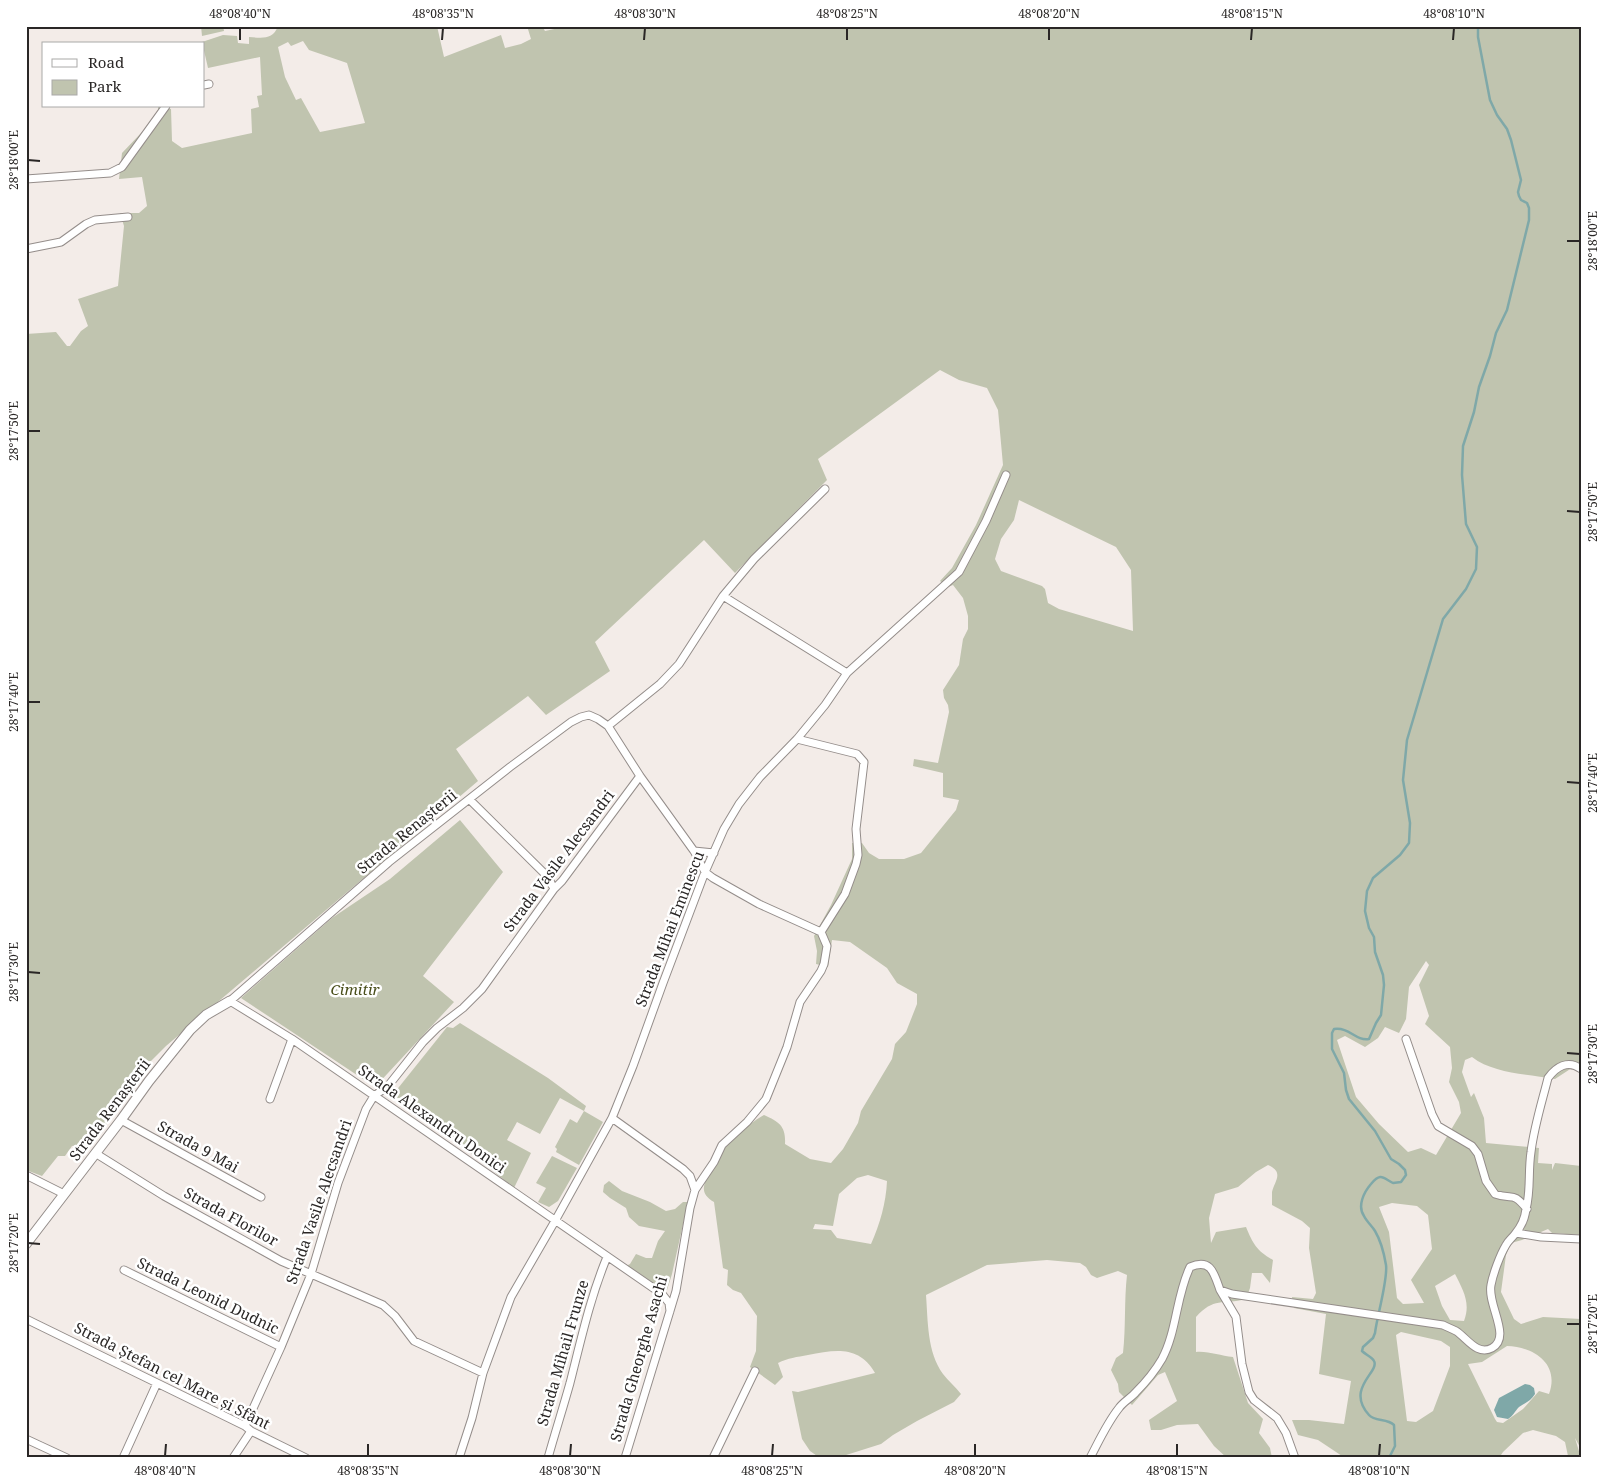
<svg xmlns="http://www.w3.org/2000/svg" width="1607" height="1484" font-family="'Noto Serif',serif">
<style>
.green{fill:#c0c4af;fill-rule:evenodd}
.water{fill:#7fa8a8}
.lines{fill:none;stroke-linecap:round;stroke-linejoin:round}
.stream{stroke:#7fa8a8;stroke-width:2.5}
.minor-casing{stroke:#948d8a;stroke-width:9}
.tertiary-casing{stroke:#948d8a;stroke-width:11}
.minor{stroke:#fff;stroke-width:7}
.tertiary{stroke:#fff;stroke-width:9}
.ticks{fill:none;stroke:#2a2726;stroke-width:2}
.labels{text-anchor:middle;stroke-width:5;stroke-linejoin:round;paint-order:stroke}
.street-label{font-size:15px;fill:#2a2726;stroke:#fff}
.park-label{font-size:15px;font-style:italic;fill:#494e1a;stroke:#fff}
.neatline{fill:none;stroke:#2a2726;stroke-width:2}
.ticks-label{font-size:12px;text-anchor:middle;fill:#2a2726}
</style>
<rect width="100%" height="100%" fill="#f3ece8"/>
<path class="green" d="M201 26H223L224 31 202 36Z
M278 26H437L444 57 501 35 505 48 521 44 531 39 527 26H542L545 31 559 28 560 26H1581V1062L1555 1079C1528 1074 1494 1074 1472 1057L1465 1060 1462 1072 1471 1097 1474 1093 1484 1118 1486 1143 1539 1148 1538 1163 1552 1164V1170L1555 1163 1581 1166V1235L1552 1233 1548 1229 1522 1240 1511 1243 1506 1255 1501 1292 1514 1319 1521 1324 1543 1317 1581 1319V1449L1575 1438 1581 1458H1566L1568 1456 1565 1442 1556 1436 1533 1430 1523 1433 1503 1452 1499 1458H1345L1318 1440 1298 1435 1292 1420H1309L1344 1424 1351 1381 1319 1374 1326 1314 1294 1308 1292 1297 1313 1299 1316 1293 1309 1248 1310 1228 1302 1221 1272 1205C1272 1201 1272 1197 1272 1192 1274 1182 1285 1172 1268 1165L1256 1172 1238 1187 1215 1194 1209 1218 1211 1243 1216 1232 1246 1227C1253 1244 1257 1251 1273 1260L1270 1283 1262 1273H1252L1250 1288 1246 1299C1222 1305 1214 1297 1196 1317V1352C1209 1351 1220 1356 1233 1357L1248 1403 1263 1419 1259 1433 1270 1448 1272 1458H1227L1214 1446 1198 1424 1177 1425 1161 1430H1151L1149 1420 1177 1401 1165 1372 1158 1375 1132 1405 1119 1392 1118 1384 1111 1370 1116 1358 1123 1353C1126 1327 1124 1301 1127 1275L1118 1271 1097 1278 1091 1275 1086 1267 1080 1263 1047 1260 987 1265 926 1295C928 1321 927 1352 943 1374 948 1381 956 1387 961 1394L954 1402 917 1421 893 1435 881 1444 843 1456 820 1458 810 1451 802 1439 792 1391 798 1392 875 1373C859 1345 835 1350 808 1355 797 1357 788 1358 778 1363L783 1377 775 1385 750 1367 756 1351 757 1316 741 1293 733 1290 727 1285 728 1270 723 1268 714 1202C695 1191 707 1179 715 1165 718 1160 720 1153 724 1148 732 1137 753 1121 764 1115 780 1122 786 1127 785 1144L810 1159 831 1163 843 1149 858 1123 861 1111 892 1059 895 1044 906 1032 917 1004V994L897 983 887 968 850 942 832 940 828 967 816 964 817 951 814 936 831 905 852 859V843H862L869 853 879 859H904L921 853 956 810 959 800 943 797V773L913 766 914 759 938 763 949 712 948 705 944 698 943 690 959 665 963 639 968 629V616L963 598 953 585 948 587 940 581 952 568 976 525 1003 465 998 410 987 388 959 380 940 370 818 459 827 480 735 573 704 540 595 642 610 671 546 715 528 696 456 749 478 781 166 1046 145 1067 130 1094 92 1144 72 1146 65 1156H58L42 1176 26 1170V334L56 332 67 346H70L81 331 88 326 78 299 118 286 124 226 120 213H139L147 206 142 177 119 179 122 153 143 131 158 110V106L171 109 172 141 182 148 252 133 251 109 259 107 257 96 262 95 260 57 208 68 202 42 223 35 237 36 238 43 249 44V37C262 38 273 40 278 26ZM303 41 309 50 347 63 365 123 320 132 301 98 296 100 285 77 278 47 288 42 291 46ZM1019 500 1116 547 1131 570 1133 631 1059 609 1048 603 1045 589 1042 586 1001 571 995 559 1001 539 1014 520ZM1426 961 1429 965 1419 985 1429 1016 1425 1024 1450 1047 1452 1068 1449 1082 1459 1102 1461 1113 1436 1155 1421 1148 1408 1152 1379 1124 1356 1097 1337 1040 1345 1036 1365 1047 1378 1038 1385 1027 1399 1033 1406 1019 1409 987ZM868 1175 887 1181C886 1203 880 1224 871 1244L837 1238 831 1230 813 1229 815 1224 833 1226 839 1194 857 1178ZM1392 1203 1417 1206 1428 1215 1432 1249 1411 1280 1424 1303 1403 1304 1397 1298 1389 1232 1379 1207ZM1455 1274C1463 1290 1471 1303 1464 1321L1450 1320 1442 1306 1435 1286ZM1401 1332 1441 1341 1450 1347V1366L1433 1411 1416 1422 1407 1421 1396 1335ZM1507 1346C1534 1347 1560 1364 1549 1394L1539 1391 1523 1409 1503 1423 1497 1422 1495 1419 1468 1364 1482 1362Z
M460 820 503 872 423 976 454 1002 375 1087 241 998 332 918 390 879Z
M460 1023 548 1078 586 1106 584 1111 603 1122 579 1165 556 1152 557 1149 555 1147 570 1119 577 1123 584 1111 560 1098 540 1134 517 1122 507 1140 531 1153 514 1188 476 1157 391 1097 447 1027 453 1028Z
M552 1156 577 1168 558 1201 549 1207 538 1202 546 1188 536 1183Z
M609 1181 622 1191 650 1202 666 1211 675 1209 683 1202H688L672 1274 667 1290 660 1289 626 1266 630 1264 636 1254 646 1258H652L658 1241 665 1231 639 1226 629 1217 626 1208 610 1198 603 1192 604 1185Z"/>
<path class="water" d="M1525 1384 1530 1385 1534 1388 1535 1394C1531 1401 1525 1403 1519 1407 1515 1411 1513 1416 1508 1419L1497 1417 1494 1410 1499 1398Z"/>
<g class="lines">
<path class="stream" d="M1389 1458 1395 1446 1394 1425C1387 1418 1375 1422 1369 1415 1345 1388 1380 1372 1374 1361 1372 1357 1366 1355 1362 1351L1363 1347 1373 1338 1375 1333C1377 1316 1388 1280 1386 1265 1384 1253 1381 1241 1375 1231 1372 1226 1367 1222 1364 1216 1357 1206 1364 1192 1371 1184 1381 1172 1383 1178 1393 1183L1401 1182 1406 1175 1405 1170 1399 1164 1391 1159 1375 1131 1349 1099 1346 1090 1344 1073 1332 1049V1033L1334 1029C1350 1027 1355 1041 1369 1039L1376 1023 1381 1015 1384 985 1383 975 1375 952 1374 937 1369 928 1365 911 1367 891 1373 878 1400 855 1409 843 1410 823 1403 780 1407 740 1443 619 1466 589 1476 569 1477 547 1466 524 1462 475 1463 446 1474 412 1479 387 1490 356 1496 333 1507 310 1529 220V208L1527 203 1521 200 1519 196 1518 192 1521 180 1511 140 1507 129 1497 115 1490 100 1478 37V26"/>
<g class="minor-casing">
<path id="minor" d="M204 85 209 84
M26 179 110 173 122 167 166 106
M26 249 61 242 86 224 95 220 128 217
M723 596 847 673
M608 726 660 684 679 664 723 596 754 559 825 489
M470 800 548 877 554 889
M694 851 714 853
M1406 1039 1432 1114 1438 1126 1472 1146 1478 1154 1486 1181 1495 1194C1514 1201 1511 1190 1527 1209
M270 1099 292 1039
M612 1118 683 1169 690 1176 695 1190
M121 1120 261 1197
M95 1153 164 1196 281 1261 383 1305 395 1316 414 1341 483 1373
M26 1175 64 1194
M1516 1233 1541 1237 1581 1239
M124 1270 281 1347
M1220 1290 1236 1317 1242 1364 1249 1392 1254 1400 1277 1418 1286 1433 1295 1458
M670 1311 669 1303 662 1294 292 1039 230 1001 389 862 510 767 571 722 581 717 589 715 598 719 608 726 640 776 694 851 705 872 713 878 759 904 821 932
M26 1319 245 1426 251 1431 306 1458
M245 1426 281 1347 311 1274 338 1183 366 1109 374 1096 388 1086 423 1042 437 1028 463 1008 482 989 554 889 562 881 640 776
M26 1439 67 1458
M123 1458 157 1383
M233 1458 251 1431
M459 1458 472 1418 483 1373 511 1297 555 1221 612 1118 633 1066 663 983 705 872 724 829 739 804 760 777 797 739 825 705 847 673 959 572 986 521 1006 475
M548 1458C555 1433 563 1408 570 1383 581 1340 590 1298 607 1257
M625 1458 670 1311 676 1291 690 1208 695 1190 714 1162 722 1145 747 1122 766 1099 787 1047 800 1002 821 971 824 964 827 946 821 932 845 894 856 864 858 855 856 829 864 762 857 754 797 739
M713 1458 755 1371
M1090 1458C1099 1441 1107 1423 1119 1408 1123 1402 1131 1398 1136 1392 1146 1382 1155 1371 1162 1359 1177 1331 1176 1296 1190 1267 1211 1258 1214 1273 1220 1290L1232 1294 1443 1325C1447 1327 1452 1329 1456 1331 1467 1338 1477 1356 1492 1348 1512 1337 1487 1305 1491 1285 1493 1274 1500 1255 1506 1245 1508 1241 1512 1238 1515 1234 1521 1227 1525 1218 1526 1209 1531 1191 1528 1171 1531 1152 1534 1127 1542 1102 1548 1078 1556 1067 1568 1059 1581 1069"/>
</g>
<g class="tertiary-casing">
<path id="tertiary" d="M26 1244 121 1120 149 1081 190 1030 206 1015 230 1001"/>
</g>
<use href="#minor" class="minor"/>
<use href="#tertiary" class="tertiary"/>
</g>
<path class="ticks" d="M240 40V28M442 40 443 28M644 40 645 28M847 40V28M1049 40V28M1251 40 1252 28M1453 40 1454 28M28 160 40 161M1567 241H1580M28 431H40M1567 511 1580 512M28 702H40M1567 782 1580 783M28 972 40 973M1567 1053 1580 1054M28 1243 40 1244M1567 1324H1580M165 1456 166 1444M368 1456V1444M570 1456 571 1444M772 1456 773 1444M975 1456V1444M1177 1456V1444M1379 1456 1380 1444"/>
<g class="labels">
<g class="street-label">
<text transform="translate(407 832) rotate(-39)" y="5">Strada Renașterii</text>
<text transform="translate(559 861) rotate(-53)" y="5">Strada Vasile Alecsandri</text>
<text transform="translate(670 929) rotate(-69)" y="5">Strada Mihai Eminescu</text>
<text transform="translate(110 1110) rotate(-53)" y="5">Strada Renașterii</text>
<text transform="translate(432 1119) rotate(35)" y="5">Strada Alexandru Donici</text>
<text transform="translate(198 1147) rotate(29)" y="5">Strada 9 Mai</text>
<text transform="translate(319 1202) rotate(-71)" y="5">Strada Vasile Alecsandri</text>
<text transform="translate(231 1217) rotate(29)" y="5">Strada Florilor</text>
<text transform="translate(208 1296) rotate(26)" y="5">Strada Leonid Dudnic</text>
<text transform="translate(563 1353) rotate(-74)" y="5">Strada Mihail Frunze</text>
<text transform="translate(639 1359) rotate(-74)" y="5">Strada Gheorghe Asachi</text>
<text transform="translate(172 1376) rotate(27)" y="5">Strada Ștefan cel Mare și Sfânt</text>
</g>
<g class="park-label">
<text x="355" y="995">Cimitir</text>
</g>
</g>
<rect width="1607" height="1484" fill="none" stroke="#ffffff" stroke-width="55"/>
<rect x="42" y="42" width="162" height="65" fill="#ffffff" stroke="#aaa9a8"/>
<rect x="52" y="59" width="25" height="8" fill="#ffffff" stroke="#aaa9a8"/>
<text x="88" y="68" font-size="15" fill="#2a2726">Road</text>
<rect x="52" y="80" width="25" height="15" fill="#c0c4af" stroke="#aaa9a8"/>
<text x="88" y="92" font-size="15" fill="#2a2726">Park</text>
<rect x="28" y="28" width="1552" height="1428" class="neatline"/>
<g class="ticks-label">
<text x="240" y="18">48°08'40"N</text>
<text x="443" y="18">48°08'35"N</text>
<text x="645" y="18">48°08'30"N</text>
<text x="847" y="18">48°08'25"N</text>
<text x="1049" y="18">48°08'20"N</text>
<text x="1252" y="18">48°08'15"N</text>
<text x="1454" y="18">48°08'10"N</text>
<text transform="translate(14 160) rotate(-90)" y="4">28°18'00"E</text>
<text transform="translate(1593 241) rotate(-90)" y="4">28°18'00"E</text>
<text transform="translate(14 431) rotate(-90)" y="4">28°17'50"E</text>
<text transform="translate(1593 512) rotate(-90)" y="4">28°17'50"E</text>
<text transform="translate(14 702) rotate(-90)" y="4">28°17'40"E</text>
<text transform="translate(1593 783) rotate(-90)" y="4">28°17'40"E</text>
<text transform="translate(14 972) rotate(-90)" y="4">28°17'30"E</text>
<text transform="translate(1593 1054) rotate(-90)" y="4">28°17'30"E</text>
<text transform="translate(14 1243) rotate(-90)" y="4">28°17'20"E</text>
<text transform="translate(1593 1324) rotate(-90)" y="4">28°17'20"E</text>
<text x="165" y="1475">48°08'40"N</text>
<text x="368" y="1475">48°08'35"N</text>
<text x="570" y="1475">48°08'30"N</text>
<text x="772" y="1475">48°08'25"N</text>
<text x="975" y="1475">48°08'20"N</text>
<text x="1177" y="1475">48°08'15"N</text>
<text x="1379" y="1475">48°08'10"N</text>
</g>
</svg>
